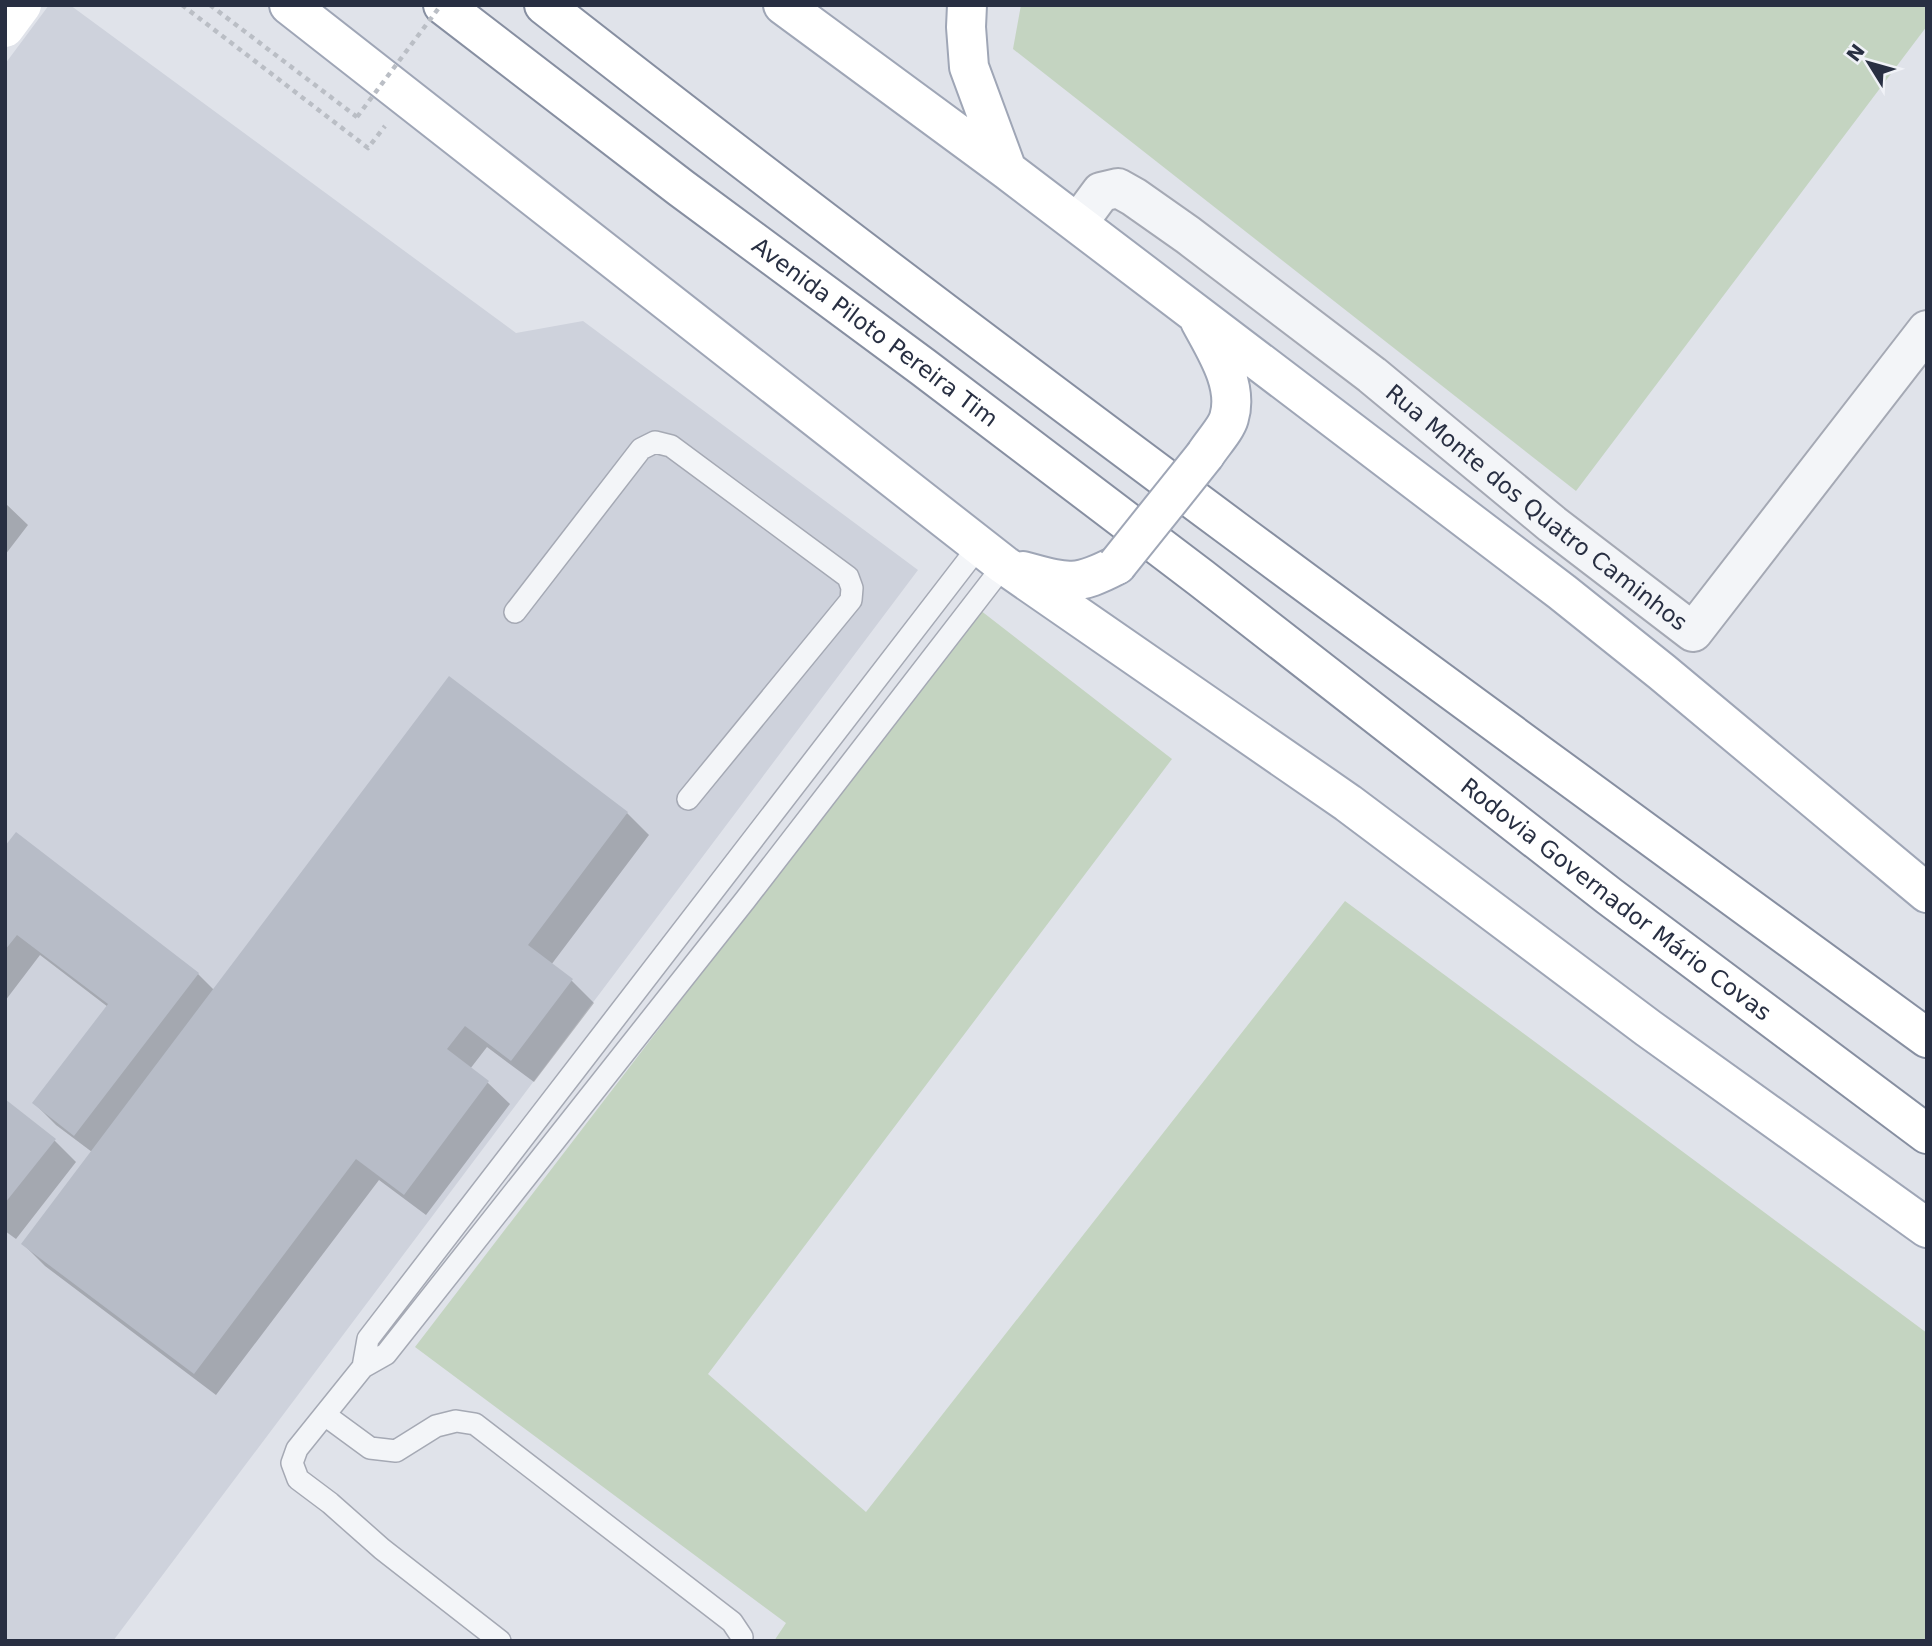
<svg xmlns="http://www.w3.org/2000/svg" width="1932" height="1646" font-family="'DejaVu Sans',sans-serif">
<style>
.built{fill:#ced2dc}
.green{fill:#c4d4c1}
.shadow{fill:#0003}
.building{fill:#b7bcc7}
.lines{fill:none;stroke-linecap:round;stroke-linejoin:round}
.lane-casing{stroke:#a5a9b4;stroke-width:24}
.street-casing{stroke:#a5a9b4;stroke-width:42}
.primary-casing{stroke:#9fa6b6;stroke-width:42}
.highway-casing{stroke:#878fa1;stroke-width:42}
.path{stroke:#babec5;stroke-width:4.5;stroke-dasharray:5 5;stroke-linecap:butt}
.lane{stroke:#f3f5f8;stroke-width:21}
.street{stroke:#f3f5f8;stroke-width:38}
.secondary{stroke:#fff;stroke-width:38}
.primary{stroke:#fff;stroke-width:38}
.highway{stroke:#fff;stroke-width:38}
.primary-bridge-casing{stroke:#9fa6b6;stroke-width:42;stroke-linecap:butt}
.path-bridge{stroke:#babec5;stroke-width:4.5;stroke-dasharray:5 5;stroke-linecap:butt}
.primary-bridge{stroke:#fff;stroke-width:38}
.labels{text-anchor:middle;stroke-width:5;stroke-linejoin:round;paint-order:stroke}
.street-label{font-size:23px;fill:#282f42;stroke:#f0f2f7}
</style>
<rect width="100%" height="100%" fill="#e0e3ea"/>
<path class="built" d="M49 5H70L516 333 583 321 918 570 113 1641H5V64Z"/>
<path class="green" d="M1021 5H1927V26L1576 491 1013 49Z
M980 610 1172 759 708 1374 866 1512 1345 901 1927 1333V1641H774L786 1623 415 1347Z"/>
<path class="shadow" d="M5 503 28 525 5 555Z
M627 813 649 835 551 965 572 981 594 1003 534 1082 487 1047 470 1069 488 1083 510 1104 426 1215 379 1180 216 1395 45 1266 23 1244 92 1152 56 1125 34 1103 108 1007 40 955 5 1001V849L198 974 214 990Z
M5 1101 54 1140 76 1162 16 1239 5 1231Z"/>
<path class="building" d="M449 676 628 812 528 945 573 979 511 1061 465 1026 447 1049 489 1081 404 1195 356 1159 194 1374 21 1244Z
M16 832 199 973 74 1136 32 1103 108 1004 17 935 5 950V846Z
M5 1099 56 1139 5 1203Z"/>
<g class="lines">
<g class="lane-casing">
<path id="lane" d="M515 612 641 449 655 442 671 446 848 577 852 588 851 600 688 799
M363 1367 368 1339 979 546
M325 1415 370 1448 396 1451 436 1426 456 1421 475 1424 732 1622 742 1637 741 1641
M500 1641 382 1549 330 1503 298 1479 292 1463 297 1449 363 1367 386 1354 746 899 1004 565"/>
</g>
<g class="street-casing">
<g id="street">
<path id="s1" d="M1078 223 1101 192 1118 188 1134 197 1188 235 1372 375 1552 524 1693 632 1927 330"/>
</g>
</g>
<g class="primary-casing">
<path id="primary" d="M289 5 1004 565 1348 803 1648 1028 1927 1228
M783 5 1007 170 1562 592 1662 672 1927 893
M967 5 966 27 969 67 1007 170
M1200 321C1215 349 1239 385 1229 418 1226 429 1211 445 1205 455
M1023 571C1067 583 1075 587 1117 565"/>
</g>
<g class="highway-casing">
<g id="highway">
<path id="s2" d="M443 5 681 188 923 367 1201 578 1609 896 1927 1134"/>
<path d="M544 5C997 360 1462 699 1927 1038"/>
</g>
</g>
<path class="path" d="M182 5 368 148 385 126
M210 5 357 117"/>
<use href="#lane" class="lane"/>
<use href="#street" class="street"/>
<path class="secondary" d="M5 28 22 5"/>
<use href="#primary" class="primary"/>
<use href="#highway" class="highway"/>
<g class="primary-bridge-casing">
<path id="primary-bridge" d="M1117 565 1205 455"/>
</g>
<path class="path-bridge" d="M357 117 441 5"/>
<use href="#primary-bridge" class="primary-bridge"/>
</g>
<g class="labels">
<g class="street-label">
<text dy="8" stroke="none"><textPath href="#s2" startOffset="542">Avenida Piloto Pereira Tim</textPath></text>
<text dy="8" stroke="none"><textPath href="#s1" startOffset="583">Rua Monte dos Quatro Caminhos</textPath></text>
<text dy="8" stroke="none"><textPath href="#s2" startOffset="1475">Rodovia Governador Mário Covas</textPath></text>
</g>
</g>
<rect width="1932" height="1646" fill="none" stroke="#282f42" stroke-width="14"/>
<g transform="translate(1869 63) rotate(307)" stroke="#f0f2f7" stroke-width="5" paint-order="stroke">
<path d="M0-5L12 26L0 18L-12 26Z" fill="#282f42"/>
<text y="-10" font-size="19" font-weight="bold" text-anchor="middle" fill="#282f42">N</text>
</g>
</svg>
